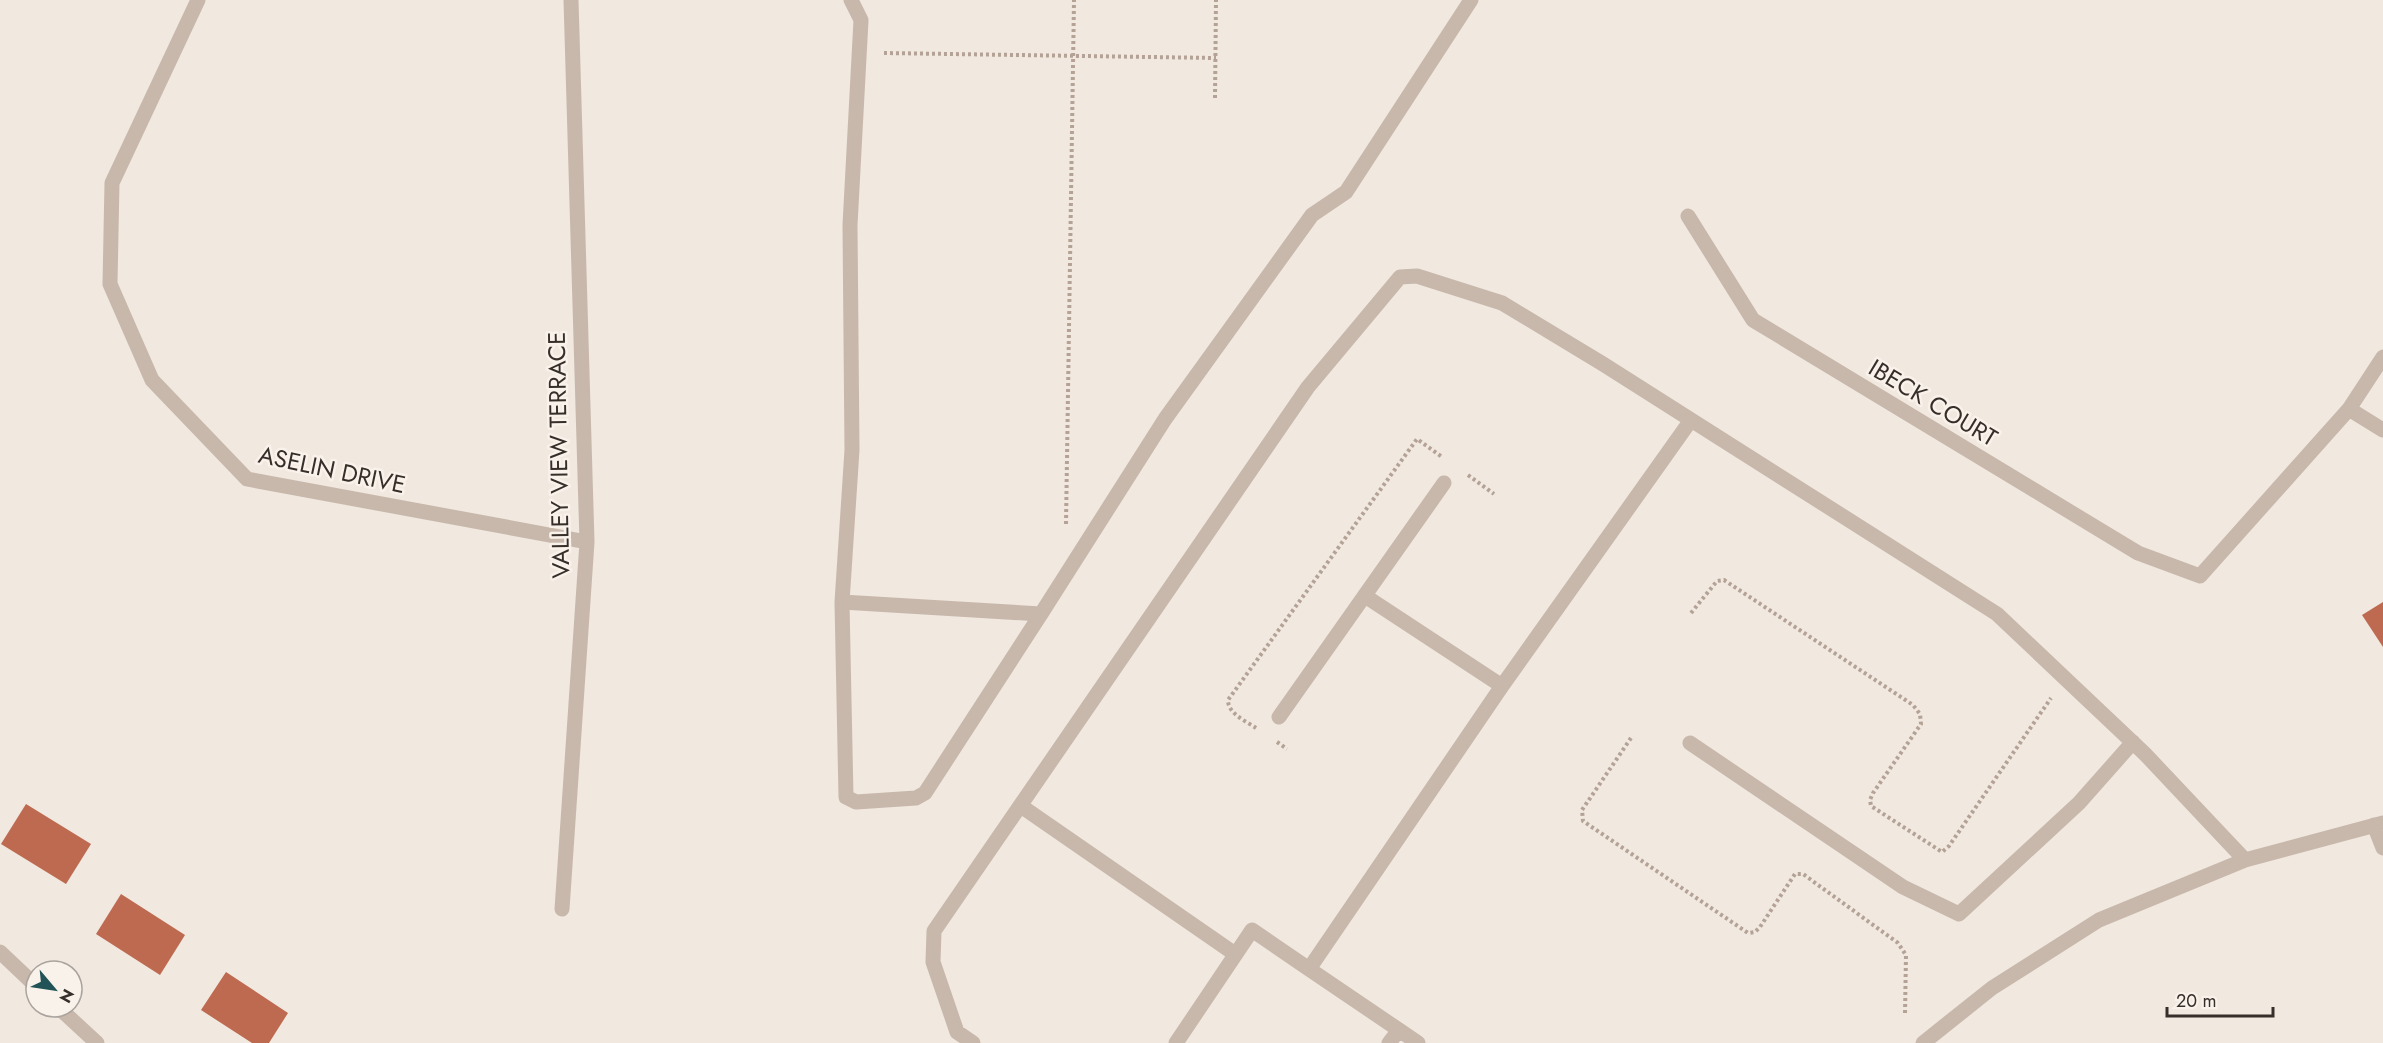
<svg xmlns="http://www.w3.org/2000/svg" width="2383" height="1043" font-family="Jost,sans-serif">
<style>
.building{fill:#bd6a51}
.lines{fill:none;stroke-linecap:round;stroke-linejoin:round}
.path{stroke:#b4a296;stroke-width:4;stroke-dasharray:3 3;stroke-linecap:butt}
.minor{stroke:#c8b8ab;stroke-width:15}
.labels{text-anchor:middle;stroke-width:5;stroke-linejoin:round;paint-order:stroke}
.street-label{font-size:24px;fill:#372e2a;stroke:#f9f2eb}
</style>
<rect width="100%" height="100%" fill="#f1e8df"/>
<path class="building" d="M2383 602V647L2362 615Z
M26 804 91 844 66 884 1 844Z
M121 894 185 935 160 975 96 934Z
M226 972 288 1013 269 1043H252L201 1010Z"/>
<g class="lines">
<path class="path" d="M884 53 1216 58
M1215 98 1216 0
M1468 475 1494 494
M1066 524 1074 0
M1691 613 1717 581 1724 580 1913 705 1920 714 1921 724 1873 793 1870 800 1871 806 1942 852 1949 846 2051 698
M1256 728C1246 721 1228 714 1228 700L1417 439 1442 457
M1631 738 1582 810 1583 821 1748 933 1755 932 1760 927 1795 874H1803L1898 943 1906 955 1905 1014
M1277 742 1287 749"/>
<path class="minor" d="M198 0 112 183 110 284 152 380 247 479 587 542
M851 0 861 20 850 225 852 450 842 602 1041 614 1165 419 1312 215 1346 192 1471 0
M1688 216 1753 320 2138 553 2200 576 2349 409 2383 357
M2349 409 2383 430
M1365 596 1502 686
M842 602 846 797 856 802 916 798 925 793 1041 614
M1279 717 1444 483
M1690 743 1903 887 1959 914 2079 803 2133 742
M1021 806 1235 954
M2374 825 2383 848
M562 909 587 542 571 0
M0 952 36 986
M58 1007 97 1043
M1399 1030 1418 1043
M973 1043 957 1032 933 962 934 931 1308 387 1400 277 1417 276 1502 303 1603 364 1997 614 2145 754 2245 860
M1176 1043 1252 930 1309 969
M1389 1043 1399 1030 1309 969 1502 686 1691 420
M1923 1043 1992 988 2099 920 2245 860 2383 823"/>
</g>
<g class="labels">
<g class="street-label">
<text transform="translate(1933 403) rotate(31)" y="8">IBECK COURT</text>
<text transform="translate(559 455) rotate(-91)" y="8">VALLEY VIEW TERRACE</text>
<text transform="translate(332 470) rotate(12)" y="8">ASELIN DRIVE</text>
</g>
</g>
<g transform="translate(54 989) rotate(119)"><circle r="28" fill="#f9f2eb" stroke="#aba49e" stroke-width="1.5"/>
<path d="M0-4.5L10 22L0 15L-10 22Z" fill="#225356"/>
<text y="-9" font-size="16" font-weight="bold" text-anchor="middle" fill="#372e2a">N</text>
</g>
<path d="M2167 1007v9h106v-9" fill="none" stroke="#372e2a" stroke-width="3"/>
<text x="2176" y="1007" font-size="18" fill="#372e2a" stroke="#f9f2eb" stroke-width="4.5" paint-order="stroke">20 m</text>
</svg>
